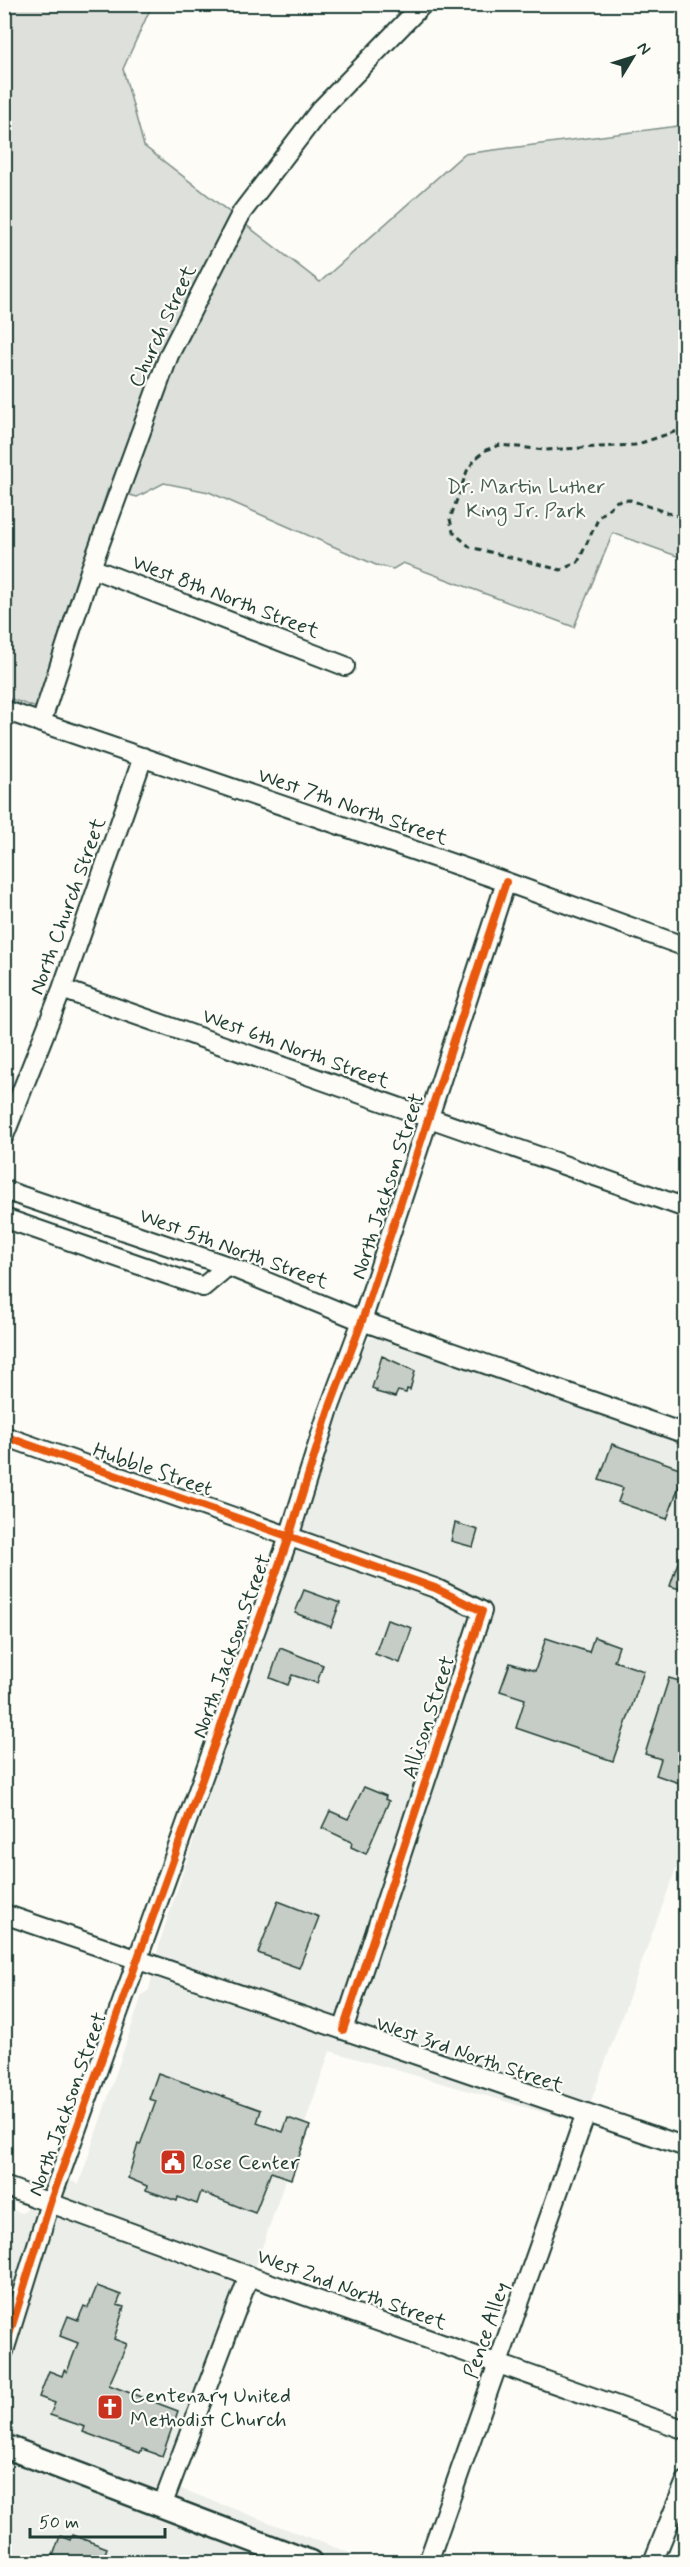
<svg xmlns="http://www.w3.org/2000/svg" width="690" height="2567" font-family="Mynerve,sans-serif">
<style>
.built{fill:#eceee9}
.green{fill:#dde0db;stroke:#7e8e88;stroke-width:1.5}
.building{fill:#c6cdc7;stroke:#1f3d34;stroke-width:1.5}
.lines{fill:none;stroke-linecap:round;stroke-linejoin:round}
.minor-casing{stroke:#1f3d34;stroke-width:22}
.major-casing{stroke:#1f3d34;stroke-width:27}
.path{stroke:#1f3d34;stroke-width:3;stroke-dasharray:6 4.5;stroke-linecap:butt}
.minor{stroke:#fdfcf7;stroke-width:18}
.major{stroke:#fdfcf7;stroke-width:22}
.cycleway-casing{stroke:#fdfcf7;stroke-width:11}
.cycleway{stroke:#e8590c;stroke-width:8}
.labels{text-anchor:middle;stroke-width:4.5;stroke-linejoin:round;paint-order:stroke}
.street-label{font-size:21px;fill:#1f3d34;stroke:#fdfcf7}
.park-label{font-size:21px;fill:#455e55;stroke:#fdfcf7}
.poi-label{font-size:21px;fill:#1f3d34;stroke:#fdfcf7;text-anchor:start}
</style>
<rect width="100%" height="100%" fill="#fdfcf7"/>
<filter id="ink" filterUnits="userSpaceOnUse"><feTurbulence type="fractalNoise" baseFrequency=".0167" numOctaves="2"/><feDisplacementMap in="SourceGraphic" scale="12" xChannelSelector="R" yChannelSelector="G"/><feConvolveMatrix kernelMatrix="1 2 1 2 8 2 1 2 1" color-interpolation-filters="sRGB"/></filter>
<g filter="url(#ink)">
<path class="built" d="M370 1338H379L685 1445V1860H679L591 2101 577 2122 330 2051 258 2259 171 2485 373 2562H5V2207L22 2213 26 2210 42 2170 79 2184 142 1995 149 1990 160 1941 309 1496 364 1346Z"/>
<path class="green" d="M4 5H152L123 69 144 146 320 282 464 154 685 125V559L613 533 574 627 403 563 393 569 376 565 209 492 164 483 137 497 108 489 37 708 5 697Z"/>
<path class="building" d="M382 1356 415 1371 410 1390 407 1389 406 1393 398 1391 395 1397 376 1392 377 1390 372 1388Z
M612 1444 685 1470 667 1519 618 1502 623 1488 599 1480Z
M455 1523 478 1530 473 1547 451 1541Z
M683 1547H686V1591L670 1586Z
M304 1590 340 1603 331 1627 295 1613Z
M387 1620 412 1628 400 1663 375 1654Z
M594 1637 619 1646 614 1661 644 1671 613 1761 516 1728 525 1699 500 1691 510 1663 535 1671 546 1638 589 1652Z
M280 1648 323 1665 317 1683 292 1675 288 1685 270 1678Z
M669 1678 686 1683V1772L682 1784 656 1775 661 1759 645 1754Z
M364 1787 386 1796 385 1799 389 1801 366 1854 351 1847 352 1842 322 1828 330 1811 348 1819Z
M278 1901 319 1917 299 1968 258 1953Z
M158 2073 261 2110 257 2123 283 2132 288 2118 310 2126 291 2179 271 2172 255 2213 201 2192 197 2204 178 2197 177 2201 146 2190 147 2186 128 2178 138 2144 140 2145 156 2101 149 2099Z
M97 2286 121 2295 117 2305 124 2307 114 2339 127 2344 109 2385 178 2411 162 2456 142 2449 140 2453 83 2432 85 2427 50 2415 55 2403 39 2397 49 2371 62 2376 64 2370 67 2372 78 2343 60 2336 68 2316 78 2320 84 2306 88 2308Z
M72 2535 107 2548 102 2562H61L62 2559 53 2556 60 2536 70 2540Z"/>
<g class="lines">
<g class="minor-casing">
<path id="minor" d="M91 568 345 666
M4 710 506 882 686 947
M41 723 91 568 169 355 242 212 320 110 423 4
M62 989 686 1208
M4 1136 62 989 143 757
M4 1190 228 1266 362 1321 686 1434
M4 1218 203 1287 228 1266
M4 1436 435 1588 482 1611 343 2030
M4 1914 686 2147
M4 2186 249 2276 686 2430
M4 2351 50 2203 289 1537 328 1412 362 1321 506 882
M162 2506 249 2276
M428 2562 586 2113
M653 2562 686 2481"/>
</g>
<g class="major-casing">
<path id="major" d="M4 2446 310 2562"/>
</g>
<path class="path" d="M686 428 635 445 545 450 500 445 486 450 476 458 467 471 450 519 453 532 470 547 561 570 578 562 599 517 617 501 630 500 686 519
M680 517 686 503"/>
<use href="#minor" class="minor"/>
<use href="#major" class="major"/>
<g class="cycleway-casing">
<path id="cycleway" d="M4 1436 435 1588 482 1611 343 2030
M4 2351 50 2203 289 1537 328 1412 362 1321 506 882"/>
</g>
<use href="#cycleway" class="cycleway"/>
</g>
</g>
<defs>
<g id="civic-square" transform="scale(1.35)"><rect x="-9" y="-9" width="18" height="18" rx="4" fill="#c8321e" stroke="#fdfcf7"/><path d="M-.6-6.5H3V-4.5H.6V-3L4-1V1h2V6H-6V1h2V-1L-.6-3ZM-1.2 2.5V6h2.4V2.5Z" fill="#fff"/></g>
<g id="church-square" transform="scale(1.35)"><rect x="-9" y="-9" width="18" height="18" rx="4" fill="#c8321e" stroke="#fdfcf7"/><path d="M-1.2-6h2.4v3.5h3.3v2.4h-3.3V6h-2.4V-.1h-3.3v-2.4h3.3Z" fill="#fff"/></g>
</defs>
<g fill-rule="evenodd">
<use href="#civic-square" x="173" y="2162"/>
<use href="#church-square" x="110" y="2407"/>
</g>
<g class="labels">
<g class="street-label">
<text transform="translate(162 326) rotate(-65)" y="7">Church Street</text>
<text transform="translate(226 596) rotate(21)" y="7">West 8th North Street</text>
<text transform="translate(353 806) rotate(19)" y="7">West 7th North Street</text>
<text transform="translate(67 906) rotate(-70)" y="7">North Church Street</text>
<text transform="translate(296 1048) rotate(20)" y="7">West 6th North Street</text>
<text transform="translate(387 1186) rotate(-72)" y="7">North Jackson Street</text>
<text transform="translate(234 1248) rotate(20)" y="7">West 5th North Street</text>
<text transform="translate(153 1469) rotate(19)" y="7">Hubble Street</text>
<text transform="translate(231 1646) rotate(-70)" y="7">North Jackson Street</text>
<text transform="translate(428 1717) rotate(-72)" y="7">Allison Street</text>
<text transform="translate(470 2054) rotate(19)" y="7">West 3rd North Street</text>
<text transform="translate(67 2104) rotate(-70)" y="7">North Jackson Street</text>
<text transform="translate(352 2289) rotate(20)" y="7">West 2nd North Street</text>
<text transform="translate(486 2330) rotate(-71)" y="7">Pence Alley</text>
</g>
<g class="park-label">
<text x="526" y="493">Dr. Martin Luther<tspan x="526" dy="24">King Jr. Park</tspan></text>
</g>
<g class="poi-label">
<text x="192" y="2169">Rose Center</text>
<text x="130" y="2402">Centenary United<tspan x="130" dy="24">Methodist Church</tspan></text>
</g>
</g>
<rect width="690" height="2567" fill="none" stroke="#fdfcf7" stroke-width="24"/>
<rect x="12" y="12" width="666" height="2543" fill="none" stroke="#1f3d34" stroke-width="2" filter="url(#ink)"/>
<g transform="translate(633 57) rotate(52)" stroke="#fdfcf7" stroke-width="4.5" paint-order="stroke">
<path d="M0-4.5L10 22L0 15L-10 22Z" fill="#1f3d34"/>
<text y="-9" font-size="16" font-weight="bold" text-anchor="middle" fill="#1f3d34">N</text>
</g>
<path d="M30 2528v9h135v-9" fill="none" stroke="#1f3d34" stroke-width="3"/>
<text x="39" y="2528" font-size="18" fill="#1f3d34" stroke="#fdfcf7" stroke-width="4.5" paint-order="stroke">50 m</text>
</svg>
